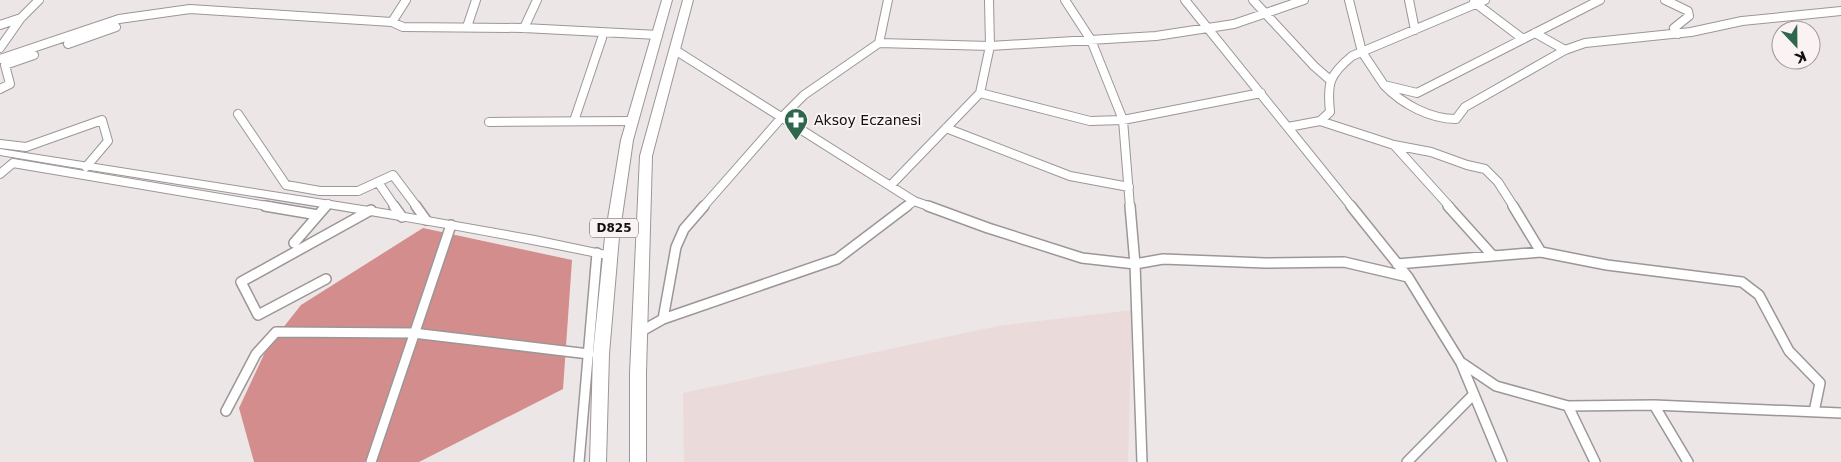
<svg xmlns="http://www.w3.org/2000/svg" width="1841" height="462" font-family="'DejaVu Sans',sans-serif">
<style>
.built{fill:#ebdada}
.forest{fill:#d28d8c}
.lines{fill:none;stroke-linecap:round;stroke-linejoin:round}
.minor-far1-casing{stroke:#9d9696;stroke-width:10}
.minor-casing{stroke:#9d9696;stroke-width:12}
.tertiary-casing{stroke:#9d9696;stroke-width:2}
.trunk-casing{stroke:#9d9696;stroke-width:2}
.minor-far1{stroke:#fff;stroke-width:8}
.minor{stroke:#fff;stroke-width:9}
.tertiary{fill:#fff;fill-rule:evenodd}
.trunk{fill:#fff;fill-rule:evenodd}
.labels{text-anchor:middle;stroke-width:4;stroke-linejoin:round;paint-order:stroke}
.shield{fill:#fbf3f3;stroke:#585453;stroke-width:1}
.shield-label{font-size:12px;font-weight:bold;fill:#12100f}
.poi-label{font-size:14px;fill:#12100f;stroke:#fbf3f3;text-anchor:start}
</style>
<rect width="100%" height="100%" fill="#ede6e6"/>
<path class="built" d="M1132 310 1128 462H684L683 393 998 326Z"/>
<path class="forest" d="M423 228 572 260 563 389 419 462H254L239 408 267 348 301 305Z"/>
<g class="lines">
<g class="minor-far1-casing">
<path id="minor-far1" d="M1065 0 1091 40 1123 120 1130 207
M1185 0 1352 207
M1253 0 1314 66 1330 80
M1349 0 1362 52 1384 85 1417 93 1600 0
M1409 0 1415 30
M1665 0 1688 11 1689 16 1674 28 1678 34
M1474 2 1523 39
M392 22 406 0
M0 25 21 18
M467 27 476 0
M524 28 537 0
M1535 33 1565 50
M879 43 990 46 1156 36 1234 24 1304 0
M68 44 116 27
M0 48 21 18 39 0
M675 50 914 201 931 207
M0 59 119 19 190 9 392 22 403 27 524 28 658 35
M1384 85C1402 104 1430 119 1456 119L1465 107 1565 50 1585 43 1691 32 1742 21 1841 11
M0 89 10 84 5 65 34 55
M980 93 1090 121 1123 120 1261 93
M238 114 286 185 320 191H358L393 175 417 207
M574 121 602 38
M1320 121 1394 145 1450 207
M489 122 633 121
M1288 127 1320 121 1330 112C1327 83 1329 75 1352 56L1485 0
M946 128 1070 176 1129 187
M0 144 26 147 102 120 108 141 86 167
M1394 145 1431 152 1467 165 1485 169 1498 182 1514 207
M0 174 13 163 273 207
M378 182 395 207
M890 186 980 93 990 46 989 0
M325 207 328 204
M703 207 782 117 804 95 879 43 888 0
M906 207 914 201"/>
</g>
<g class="minor-casing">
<path id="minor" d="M265 206 318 215
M394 206 402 217
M416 206 426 220
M928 206 988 228 1082 258 1135 264 1163 259 1265 263 1344 262 1408 277
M1130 206 1135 264 1142 462
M1351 206 1408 277 1461 363 1502 462
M1448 206 1493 256
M1513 206 1541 252
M294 243 326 206
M1397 264 1541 252 1607 265 1742 282 1759 295 1789 351 1820 383 1814 412
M326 279 258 315 241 282 371 210
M663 319 676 247 684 229 704 206
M640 332 663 319 837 259 907 206
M1462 363 1496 386 1568 406 1654 405 1841 413
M1654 405 1688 462
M1568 406 1595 462
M226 411 256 354 276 332 413 333 589 354
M371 462 451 225
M579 462 597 253
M1407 462 1474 394"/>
</g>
<g class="tertiary-casing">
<path id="tertiary" d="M0 149 382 209 535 236 611 252 615 253 616 256 615 259 611 260C409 217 204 190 0 155Z"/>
</g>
<g class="trunk-casing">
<path id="trunk" d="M662 0H672L633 140 619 237 609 354 606 462H590L593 354 605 237 621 140Z
M683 0H693L652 156 646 373V462H630V373L640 156Z"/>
</g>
<use href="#minor-far1" class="minor-far1"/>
<use href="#minor" class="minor"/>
<use href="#tertiary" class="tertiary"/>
<use href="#trunk" class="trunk"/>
</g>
<defs>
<g id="pharmacy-pin" transform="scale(1.25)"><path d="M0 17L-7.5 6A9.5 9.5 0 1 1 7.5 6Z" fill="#2f674e" stroke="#fbf3f3"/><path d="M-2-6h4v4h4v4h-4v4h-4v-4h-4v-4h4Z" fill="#fff"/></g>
</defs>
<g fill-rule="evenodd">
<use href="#pharmacy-pin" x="796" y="120"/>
</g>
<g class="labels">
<rect class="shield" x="590" y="218.5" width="48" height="19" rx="4"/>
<g class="shield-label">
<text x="614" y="232">D825</text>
</g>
<g class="poi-label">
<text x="814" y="125">Aksoy Eczanesi</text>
</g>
</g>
<g transform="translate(1796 45) rotate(158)"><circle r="24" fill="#fbf3f3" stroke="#9e9898"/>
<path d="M0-4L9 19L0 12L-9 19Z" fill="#2f674e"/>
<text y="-8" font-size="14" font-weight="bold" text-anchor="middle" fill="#12100f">K</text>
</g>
</svg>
